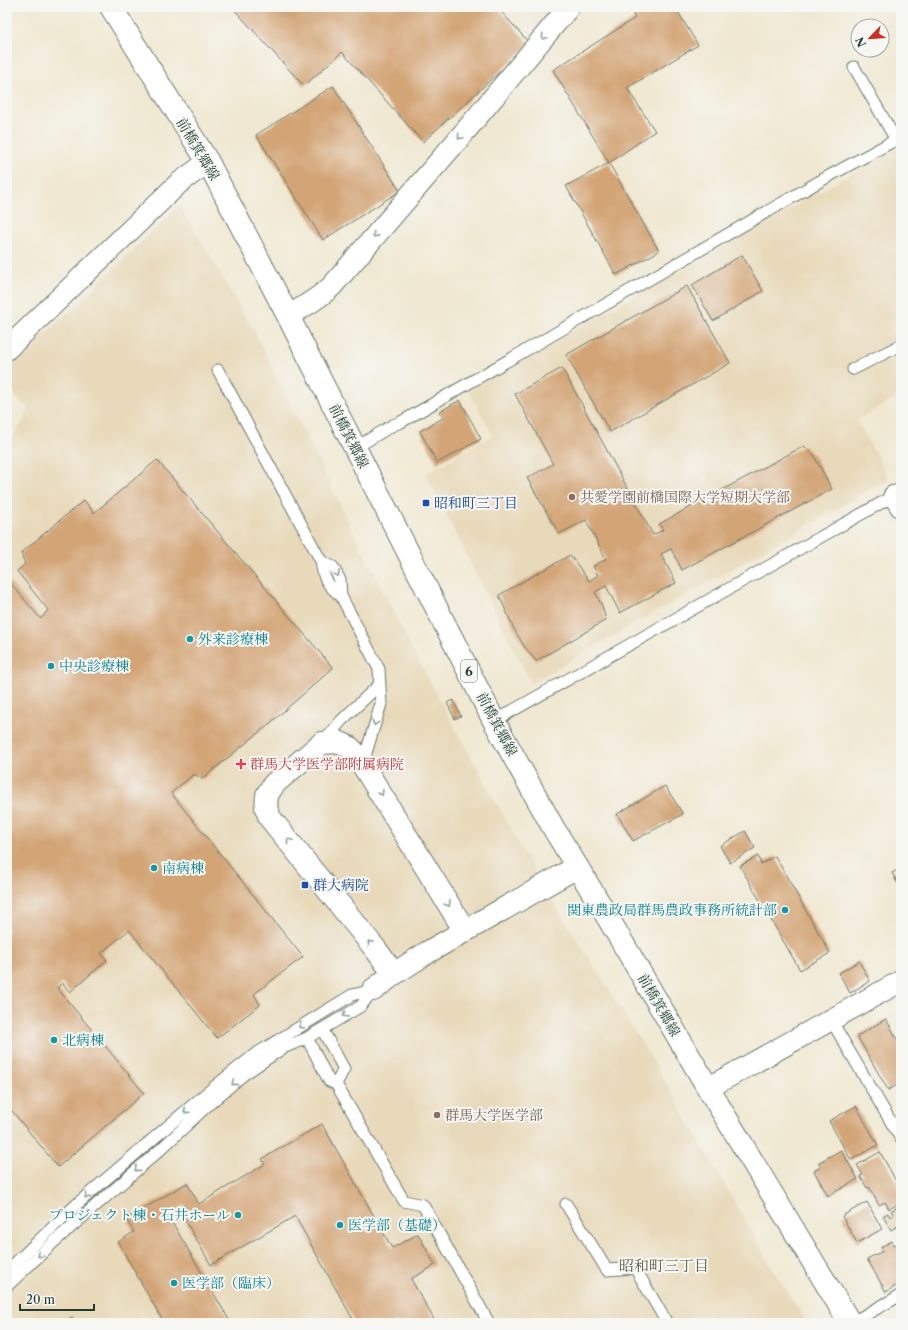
<svg xmlns="http://www.w3.org/2000/svg" width="908" height="1330" font-family="'Libre Caslon Text','Noto Serif JP',serif">
<style>
.built{fill:#e8d9ba}
.building{fill:#d3a476}
.lines{fill:none;stroke-linecap:round;stroke-linejoin:round}
.service-casing{stroke:#68796b;stroke-width:13}
.minor-casing{stroke:#68796b;stroke-width:23}
.tertiary-casing{stroke:#68796b;stroke-width:24}
.primary-casing{stroke:#68796b;stroke-width:24}
.service{stroke:#fff;stroke-width:11}
.minor{stroke:#fff;stroke-width:21}
.tertiary{stroke:#fff;stroke-width:22}
.primary{stroke:#fff;stroke-width:22}
.oneway{stroke:#8f9e9a}
.education-dot{fill:#8d6e63;stroke:#f6f6f2;stroke-width:1.5}
.transit-dot{fill:#1a4fb4;stroke:#f6f6f2;stroke-width:1.5}
.culture-dot{fill:#0f9aa8;stroke:#f6f6f2;stroke-width:1.5}
.health-dot{fill:#e0444e;stroke:#f6f6f2;stroke-width:1.5}
.labels{text-anchor:middle;stroke-width:4;stroke-linejoin:round;paint-order:stroke}
.shield{fill:#f6f6f2;stroke:#60746d;stroke-width:1}
.shield-label{font-size:13px;font-weight:bold;fill:#1f3d34}
.street-label{font-size:14px;fill:#1f3d34;stroke:#f6f6f2}
.education-label{font-size:14px;fill:#785e54;stroke:#f6f6f2;text-anchor:start}
.transit-label{font-size:14px;fill:#164399;stroke:#f6f6f2;text-anchor:start}
.culture-label{font-size:14px;fill:#0d838f;stroke:#f6f6f2;text-anchor:start}
.health-label{font-size:14px;fill:#be3a42;stroke:#f6f6f2;text-anchor:start}
.neighbourhood-label{font-size:15px;fill:#5e614b;stroke:#f6f6f2}
</style>
<rect width="100%" height="100%" fill="#f6f6f2"/>
<filter id="ink" filterUnits="userSpaceOnUse"><feTurbulence type="fractalNoise" baseFrequency=".025" numOctaves="2"/><feDisplacementMap in="SourceGraphic" scale="8" xChannelSelector="R" yChannelSelector="G"/><feConvolveMatrix kernelMatrix="1 2 1 2 8 2 1 2 1" color-interpolation-filters="sRGB"/></filter>
<filter id="wash" filterUnits="userSpaceOnUse"><feTurbulence type="fractalNoise" baseFrequency=".012" numOctaves="4" result="noise"/><feDisplacementMap in="SourceGraphic" scale="16" xChannelSelector="R" yChannelSelector="G"/><feGaussianBlur stdDeviation="0.9" result="paint"/><feColorMatrix in="noise" values="0 0 0 0 0 0 0 0 0 0 0 0 0 0 0 0 0 1.4 0 .05"/><feComposite in="paint" operator="in"/></filter>
<g filter="url(#wash)">
<rect width="100%" height="100%" fill="#f0e8d2"/>
<path class="built" d="M901 146V395L857 420 889 479 531 683 426 474 493 435 468 390Z
M180 205 254 331 408 642 542 886 569 927 661 1074 775 1273 807 1323H7V447L29 411 7 386V371Z"/>
<g id="blocks">
<path class="building" d="M232 7H497L530 44 423 142 342 52 304 86Z
M629 7H675L698 45 627 88 655 131 609 163 659 251 616 275 566 186 609 163 553 70 635 18Z
M333 86 400 191 323 240 256 135Z
M742 255 763 291 713 321 692 285Z
M687 286 730 363 610 432 566 355Z
M562 368 653 535 663 530 659 524 804 446 813 454 832 489 682 570 671 549 661 554 676 583 620 613 606 586 595 592 602 606 606 620 536 661 524 646 514 629 499 595 570 555 589 581 598 575 593 566 606 559 586 520 559 534 527 478 553 464 515 394Z
M460 400 481 439 437 463 420 431 443 418 439 412Z
M157 460 333 668 268 725 202 779 194 774 171 793 303 957 254 994 260 1005 217 1038 129 930 101 953 107 960 70 992 62 983 57 988 144 1093 58 1167 7 1105V579L41 619 48 610 17 571 25 564 21 553 84 500 94 513Z
M453 700 461 716 455 719 447 703Z
M665 786 683 814 633 841 617 814Z
M745 831 755 848 730 863 720 846Z
M758 856 761 864 775 856 830 953 800 970 740 866Z
M901 868V880L897 882 892 873Z
M859 961 870 981 850 993 839 973Z
M886 1019 901 1046V1083L888 1090 857 1036Z
M856 1106 878 1145 851 1160 829 1121Z
M322 1124 392 1248 418 1234 435 1265 411 1279 436 1323H355L295 1216 211 1265 181 1213 187 1211 184 1205 168 1215 231 1323H164L118 1242 134 1232 126 1219 187 1183 199 1204 265 1164 262 1159Z
M841 1150 858 1179 828 1196 814 1171 821 1167 818 1163Z
M880 1152 901 1190V1202L889 1209 885 1202 879 1205 869 1187 867 1188 860 1176 863 1175 857 1165Z
M867 1202 882 1229 857 1243 842 1216Z
M901 1205V1224L891 1230 883 1216 888 1213 890 1217 894 1215 891 1211Z
M892 1241 893 1245 895 1244 901 1254V1283L886 1292 867 1259 883 1251 881 1247Z
M72 1317 76 1323H61Z"/>
</g>
</g>
<g filter="url(#ink)">
<use href="#blocks" fill-opacity="0" stroke="#68796b" stroke-width="1"/>
<g class="lines">
<g class="service-casing">
<path id="service" d="M854 67 896 140
M853 369 901 345
M218 370 321 561C323 578 327 585 341 596
M355 448 393 425 401 422 829 176 901 137
M321 561 333 567 340 580 341 596 379 669 381 704 366 753V766
M494 721 897 494
M323 743 341 721 379 685
M831 1020 901 1139
M322 1029 344 1069 336 1084
M307 1038 329 1081 336 1084 404 1201 423 1205 489 1323
M566 1204 607 1270 635 1268 667 1323
M7 1271 77 1204 209 1091 254 1055 352 995 373 990
M7 1286 56 1240 161 1149 208 1105 243 1075 283 1048 307 1038 361 1006 373 990
M851 1323 901 1295"/>
</g>
<g class="minor-casing">
<path id="minor" d="M288 316C304 307 319 298 332 286L467 129 569 7
M7 349 179 183 208 162
M894 496 901 507
M708 1088 901 981"/>
</g>
<g class="tertiary-casing">
<path id="tertiary" d="M394 974 377 951 270 818 266 808 267 795 274 784 322 743 338 742 349 747 356 754 465 931
M373 990 394 974 428 952 577 867"/>
</g>
<g class="primary-casing">
<path id="primary" d="M111 7 208 162 288 316 355 448 494 721 554 829 601 906 708 1088 850 1323"/>
</g>
<use href="#service" class="service"/>
<use href="#minor" class="minor"/>
<use href="#tertiary" class="tertiary"/>
<use href="#primary" class="primary"/>
</g>
<defs><path id="oneway-chevron" d="M-2-3.5L2.5 0L-2 3.5" fill="none" stroke-width="1.6" stroke-linecap="round" stroke-linejoin="round"/></defs>
<g class="oneway">
<use href="#oneway-chevron" transform="translate(544 37) rotate(130)"/>
<use href="#oneway-chevron" transform="translate(460 137) rotate(131)"/>
<use href="#oneway-chevron" transform="translate(375 235) rotate(131)"/>
<use href="#oneway-chevron" transform="translate(337 574) rotate(65)"/>
<use href="#oneway-chevron" transform="translate(375 723) rotate(106)"/>
<use href="#oneway-chevron" transform="translate(381 793) rotate(59)"/>
<use href="#oneway-chevron" transform="translate(289 841) rotate(-130)"/>
<use href="#oneway-chevron" transform="translate(448 904) rotate(59)"/>
<use href="#oneway-chevron" transform="translate(370 943) rotate(-129)"/>
<use href="#oneway-chevron" transform="translate(345 1015) rotate(149)"/>
<use href="#oneway-chevron" transform="translate(301 1026) rotate(149)"/>
<use href="#oneway-chevron" transform="translate(234 1083) rotate(139)"/>
<use href="#oneway-chevron" transform="translate(186 1111) rotate(139)"/>
<use href="#oneway-chevron" transform="translate(137 1169) rotate(139)"/>
<use href="#oneway-chevron" transform="translate(87 1196) rotate(139)"/>
<use href="#oneway-chevron" transform="translate(40 1255) rotate(136)"/>
</g>
</g>
<g class="education-dot">
<circle cx="572" cy="497" r="4"/>
<circle cx="437" cy="1115" r="4"/>
</g>
<g class="transit-dot">
<rect x="422" y="499" width="8" height="8" rx="2"/>
<rect x="301" y="881" width="8" height="8" rx="2"/>
</g>
<g class="culture-dot">
<circle cx="190" cy="639" r="4"/>
<circle cx="51" cy="666" r="4"/>
<circle cx="154" cy="868" r="4"/>
<circle cx="785" cy="910" r="4"/>
<circle cx="54" cy="1040" r="4"/>
<circle cx="238" cy="1215" r="4"/>
<circle cx="340" cy="1225" r="4"/>
<circle cx="174" cy="1283" r="4"/>
</g>
<path class="health-dot" d="M239 758h4v4h4v4h-4v4h-4v-4h-4v-4h4z"/>
<g class="labels">
<rect class="shield" x="461" y="660" width="16" height="22" rx="3"/>
<g class="shield-label">
<text x="469" y="676">6</text>
</g>
<g class="street-label">
<text transform="translate(198 149) rotate(59)" y="5">前橋箕郷線</text>
<text transform="translate(349 436) rotate(63)" y="5">前橋箕郷線</text>
<text transform="translate(497 724) rotate(62)" y="5">前橋箕郷線</text>
<text transform="translate(659 1005) rotate(60)" y="5">前橋箕郷線</text>
</g>
<g class="education-label">
<text x="580" y="502">共愛学園前橋国際大学短期大学部</text>
<text x="445" y="1120">群馬大学医学部</text>
</g>
<g class="transit-label">
<text x="434" y="508">昭和町三丁目</text>
<text x="313" y="890">群大病院</text>
</g>
<g class="culture-label">
<text x="198" y="644">外来診療棟</text>
<text x="59" y="671">中央診療棟</text>
<text x="162" y="873">南病棟</text>
<text x="777" y="915" text-anchor="end">関東農政局群馬農政事務所統計部</text>
<text x="62" y="1045">北病棟</text>
<text x="230" y="1220" text-anchor="end">プロジェクト棟・石井ホール</text>
<text x="348" y="1230">医学部（基礎）</text>
<text x="182" y="1288">医学部（臨床）</text>
</g>
<g class="health-label">
<text x="250" y="769">群馬大学医学部附属病院</text>
</g>
<g class="neighbourhood-label">
<text x="664" y="1271">昭和町三丁目</text>
</g>
</g>
<rect width="908" height="1330" fill="none" stroke="#f6f6f2" stroke-width="24"/>
<g transform="translate(870 38) rotate(245)"><circle r="19" fill="#f6f6f2" stroke="#a0aca6"/>
<path d="M0-3L7 15L0 10L-7 15Z" fill="#c8321e"/>
<text y="-6" font-size="11" font-weight="bold" text-anchor="middle" fill="#1f3d34">N</text>
</g>
<path d="M20 1304v6h74v-6" fill="none" stroke="#1f3d34" stroke-width="2"/>
<text x="26" y="1304" font-size="12" fill="#1f3d34" stroke="#f6f6f2" stroke-width="3" paint-order="stroke">20 m</text>
</svg>
